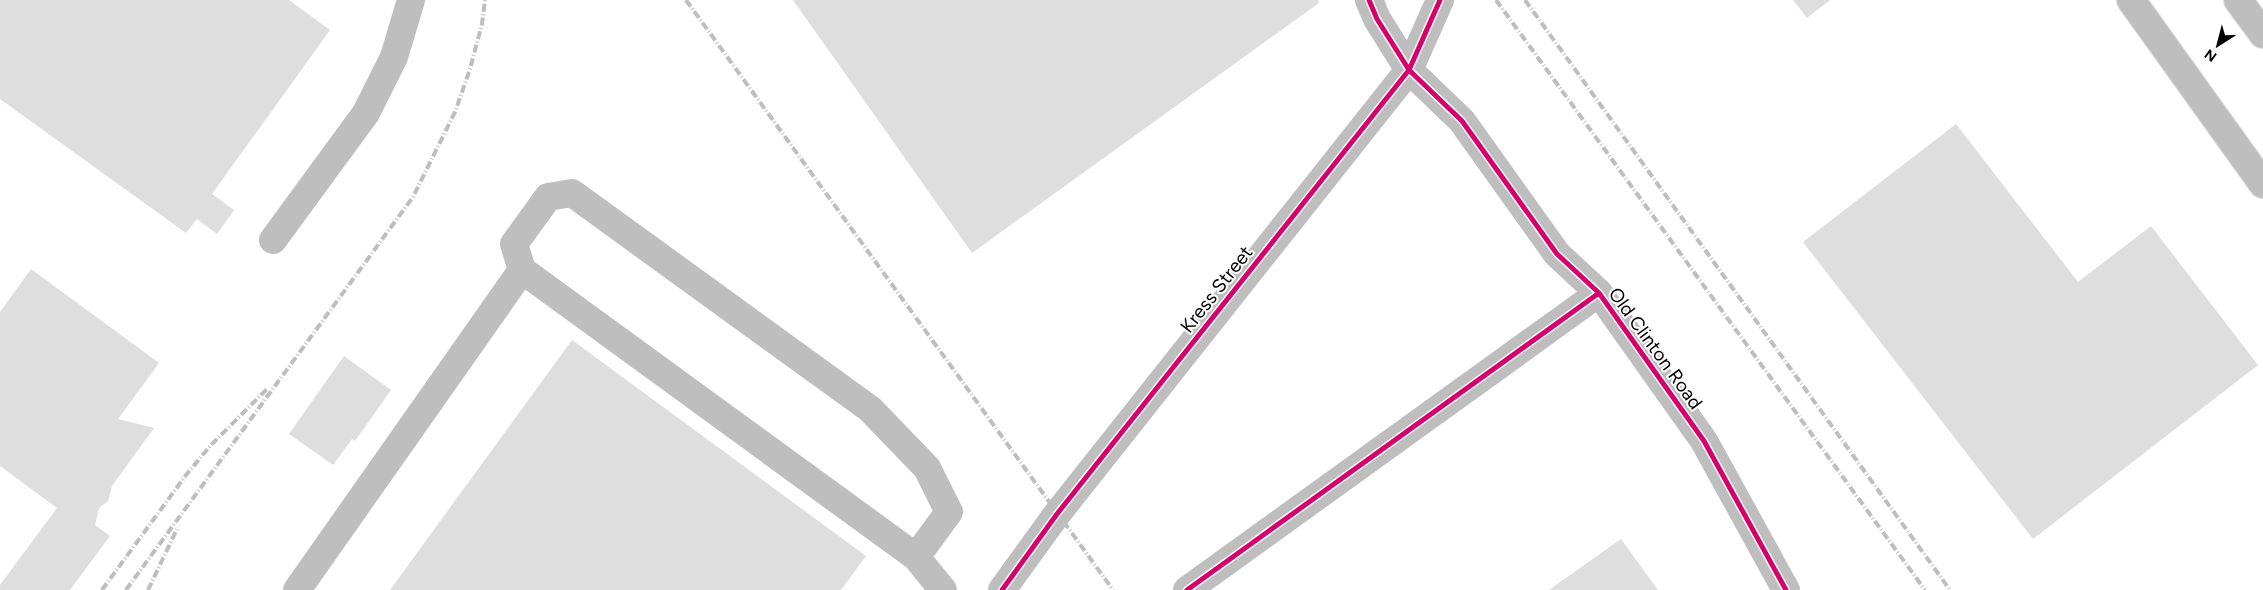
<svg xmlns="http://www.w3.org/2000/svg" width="2263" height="590" font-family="Figtree,sans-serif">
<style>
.building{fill:#dedede}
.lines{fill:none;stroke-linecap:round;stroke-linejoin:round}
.major-casing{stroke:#dbdbdb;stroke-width:30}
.minor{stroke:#bebebe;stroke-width:28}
.major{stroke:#bebebe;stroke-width:28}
.rail{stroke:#bebebe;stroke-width:4;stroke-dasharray:8 2.5 1 2.5;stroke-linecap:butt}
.cycleway-casing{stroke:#fff;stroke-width:8}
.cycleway{stroke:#d6006c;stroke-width:5}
.labels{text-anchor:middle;stroke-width:4;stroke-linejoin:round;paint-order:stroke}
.street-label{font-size:19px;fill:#000;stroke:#fff}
</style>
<rect width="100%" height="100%" fill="#fff"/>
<path class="building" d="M0 0H289L330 30 212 194 234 210 217 234 197 219 186 233 0 99Z
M793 0H1318L1319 3 972 253Z
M1793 0H1830L1807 18Z
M1956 124 2078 282 2151 226 2258 365 2033 539 1803 242Z
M31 269 159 363 118 419 154 428 112 486 108 501 99 508 95 525 110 536 70 590H0V585L57 508 0 466V312Z
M572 340 866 556 841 590H390Z
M344 356 391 390 355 441 352 439 333 465 289 434Z
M1621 539 1658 590H1549Z"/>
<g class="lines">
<g class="major-casing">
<path id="major" d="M2131 0 2263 184
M2238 0 2263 34"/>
</g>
<path class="minor" d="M1369 0 1377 19 1409 70 1462 121 1557 254 1599 293 1704 441 1786 590
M273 240 366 113 394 57 411 0
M916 557 949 512 927 468 870 409 572 193 548 197 514 244 522 270 916 557 943 590
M297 590 522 270
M1002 590 1057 514 1409 70 1440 0
M1187 590 1599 293"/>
<use href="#major" class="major"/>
<path class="rail" d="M686 0 1113 590
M1496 0 1925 590
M1525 0 1950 590
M102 590 186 475 211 445 268 388
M126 590 413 197 455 112 470 69 482 24 485 0
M148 590 177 529"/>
<g class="cycleway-casing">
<path id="cycleway" d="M1369 0 1377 19 1409 70 1462 121 1557 254 1599 293 1704 441 1786 590
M1002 590 1057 514 1409 70 1440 0
M1187 590 1599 293"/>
</g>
<use href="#cycleway" class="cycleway"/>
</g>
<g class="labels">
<g class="street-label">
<text transform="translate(1216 289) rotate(-52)" y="7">Kress Street</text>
<text transform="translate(1656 348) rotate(54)" y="7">Old Clinton Road</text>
</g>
</g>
<g transform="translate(2218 45) rotate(216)" stroke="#ffffff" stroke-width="4" paint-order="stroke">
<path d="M0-4L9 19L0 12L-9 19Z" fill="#000000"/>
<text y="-8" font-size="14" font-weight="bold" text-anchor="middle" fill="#000000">N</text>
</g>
</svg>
